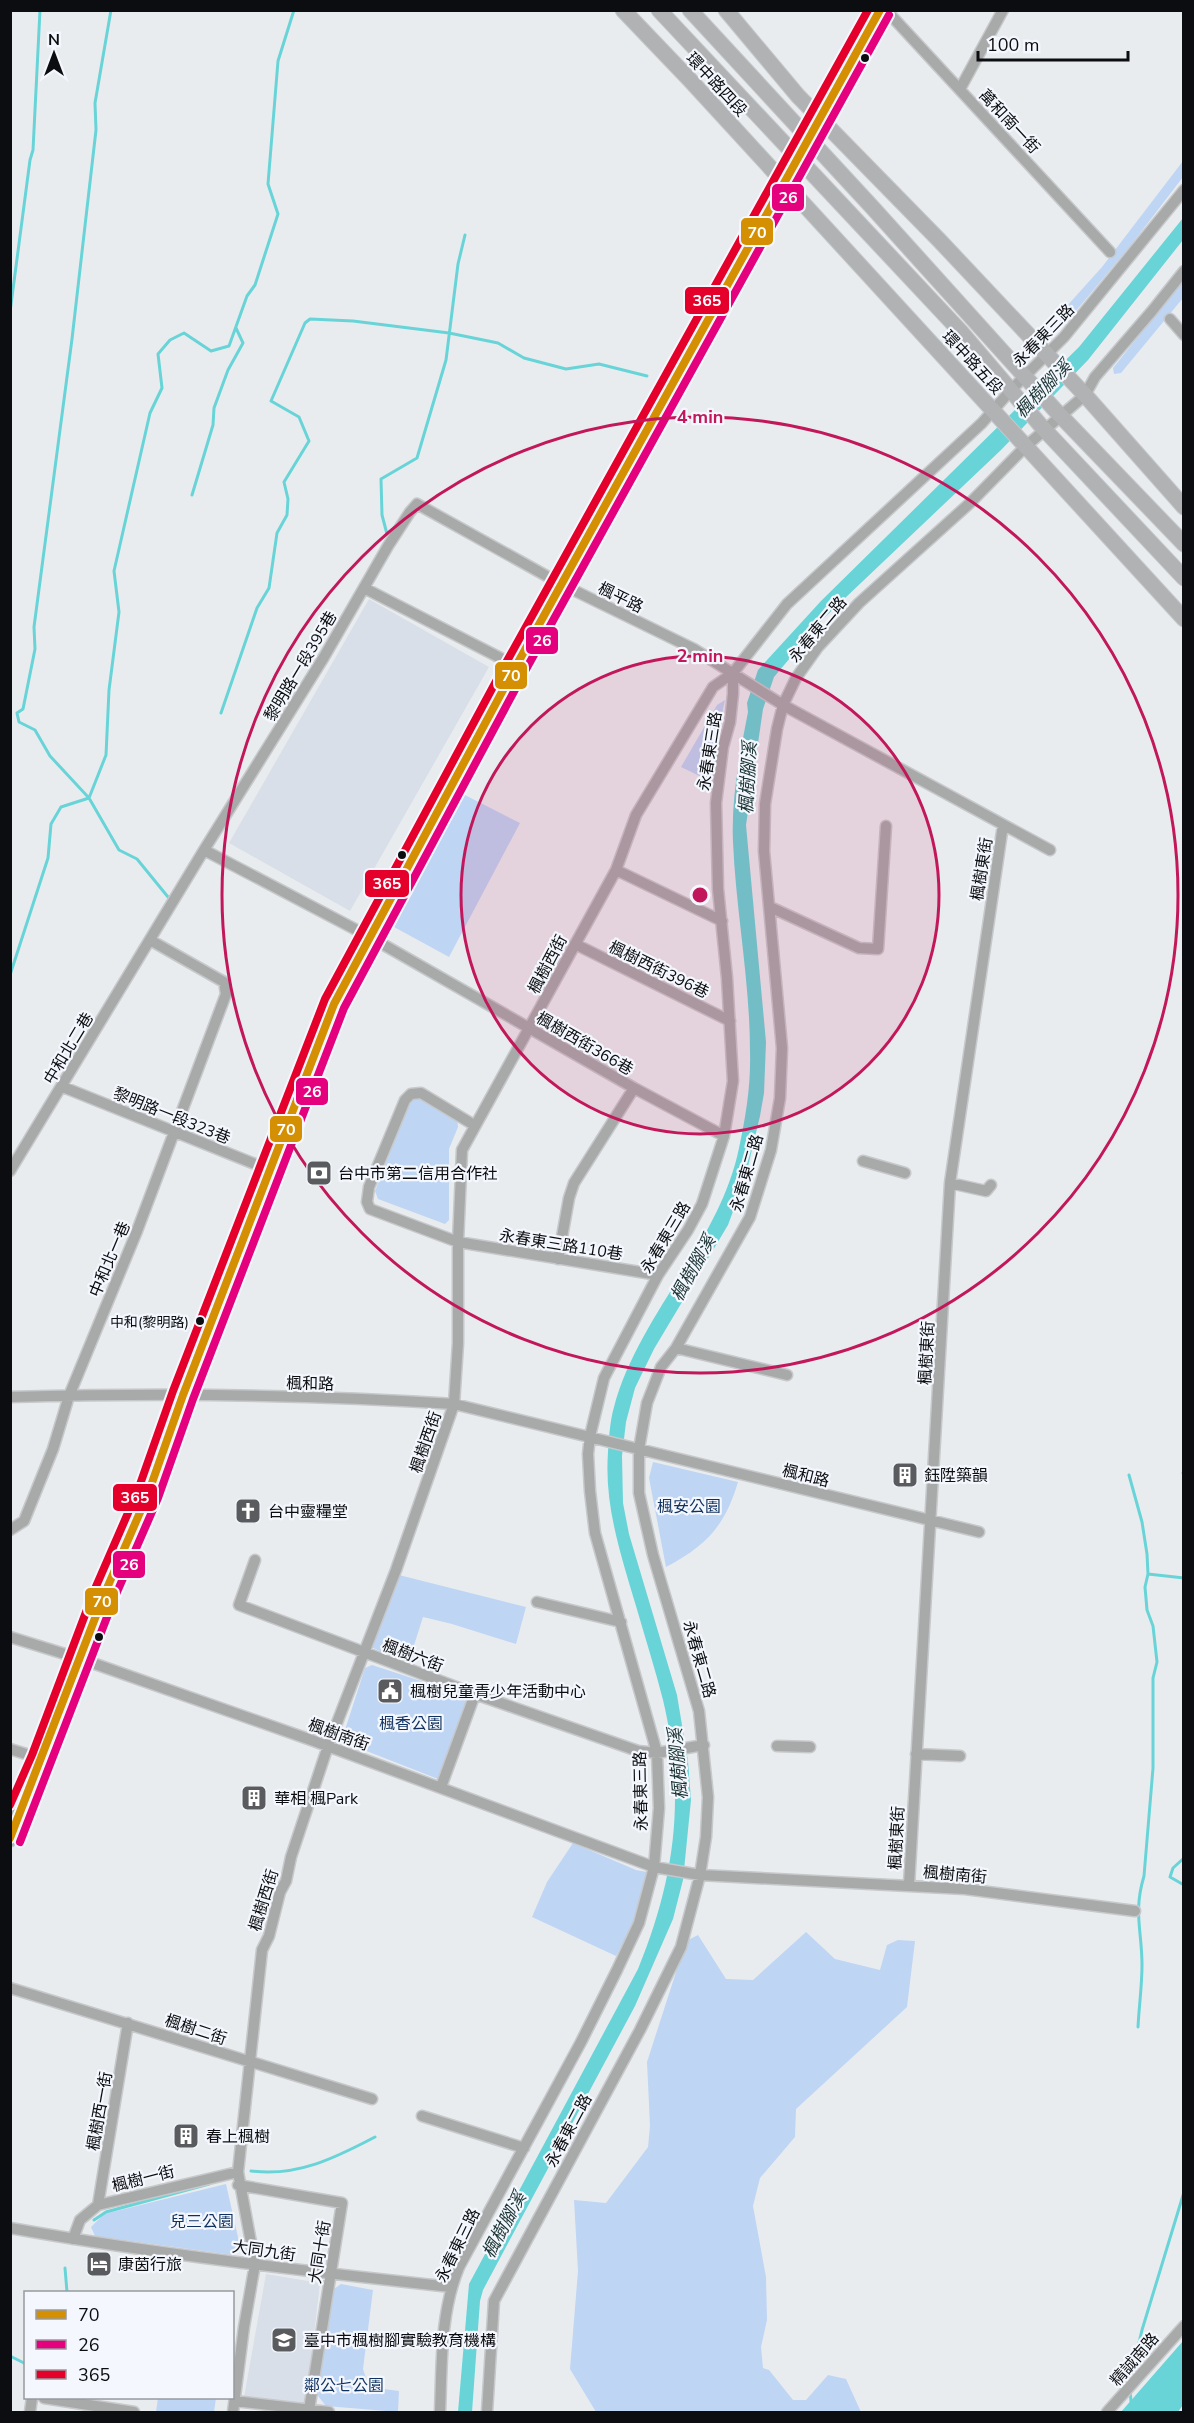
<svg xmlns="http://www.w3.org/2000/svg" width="1194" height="2423" font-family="'Nunito Sans','Noto Sans TC',sans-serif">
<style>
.built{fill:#d8dfe8}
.green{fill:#bfd5f4}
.water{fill:#68d4d7}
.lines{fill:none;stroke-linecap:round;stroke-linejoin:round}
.stream{stroke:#68d4d7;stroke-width:3}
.street-casing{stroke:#c6c8ca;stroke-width:13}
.secondary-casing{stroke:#c6c8ca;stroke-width:17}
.street{stroke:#a8a9a9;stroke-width:10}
.secondary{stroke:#b1b2b4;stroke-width:15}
.bus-1-casing{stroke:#f4f8fe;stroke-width:12}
.bus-2-casing{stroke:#f4f8fe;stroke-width:12}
.bus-3-casing{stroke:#f4f8fe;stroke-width:12}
.bus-1{stroke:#d48f02;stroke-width:8}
.bus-2{stroke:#e5007d;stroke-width:8}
.bus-3{stroke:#e4002b;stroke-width:8}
.ring{fill:none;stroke:#c2185b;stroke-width:3}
.bus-dot{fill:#0c0d10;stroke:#f4f8fe;stroke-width:2}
.labels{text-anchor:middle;stroke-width:4.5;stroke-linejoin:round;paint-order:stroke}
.bus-label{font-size:14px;fill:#0c0d10;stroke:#f4f8fe;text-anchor:end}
.street-label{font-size:16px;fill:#0c0d10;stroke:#f4f8fe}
.poi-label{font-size:16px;fill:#0c0d10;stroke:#f4f8fe;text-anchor:start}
.park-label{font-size:16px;fill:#0f315f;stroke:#f4f8fe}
.water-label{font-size:18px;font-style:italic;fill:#1c3434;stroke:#f4f8fe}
.centre{fill:#c2185b;stroke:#f4f8fe;stroke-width:3}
.ring-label{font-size:18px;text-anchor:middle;font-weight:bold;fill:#c2185b;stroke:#f4f8fe;stroke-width:4.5;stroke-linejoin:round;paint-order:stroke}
.line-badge{stroke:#f4f8fe;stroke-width:2}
.badge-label{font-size:16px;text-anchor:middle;font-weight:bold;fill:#fff}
</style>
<rect width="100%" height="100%" fill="#e9ecef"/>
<path class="built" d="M369 599 489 667 350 911 229 843Z
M266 2274 320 2283 306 2405 244 2397Z"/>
<path class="green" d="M1183 161V177L1131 245 1070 318 1065 321H1059L1066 307 1102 267Z
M1183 281V298L1121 373 1114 374 1113 368Z
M725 700 714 751 712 782 681 767 717 705Z
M463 794 520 823 449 957 394 927Z
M417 1097 457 1119 458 1127 449 1149V1220L445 1224 378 1199 375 1191 409 1104Z
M653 1462 738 1482C725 1526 706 1546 666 1567L649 1478Z
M399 1575 526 1607 516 1644 452 1624 423 1617 408 1664 371 1647Z
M372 1665 470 1697 438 1779 346 1743 343 1736 365 1668Z
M573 1843 636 1870 647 1872 633 1924 616 1956 532 1917 547 1882Z
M806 1932 835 1959 880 1970 887 1945 898 1940 915 1941 907 2007 796 2109 795 2137 760 2178 753 2206 766 2277 767 2320 761 2347 763 2368 769 2370 793 2400H806L828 2375 846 2379 861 2412H596L570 2369 578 2271 574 2200 606 2203 648 2147 650 2126 647 2062 686 1941 698 1935 726 1979 753 1980Z
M226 2184 240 2246 233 2255 95 2236 91 2227 104 2214Z
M341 2284 373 2290 363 2369 369 2387 399 2391 398 2412 326 2406 318 2396 331 2291Z
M158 2398H216L214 2412H156Z"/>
<path class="water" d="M1183 218V240L1088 360 1001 450 823 619 774 677 763 709 746 825 766 1042 764 1093 760 1116 745 1179 728 1225 654 1349 635 1388 626 1422 622 1456 623 1503 629 1534 677 1695 688 1761 691 1800 683 1880 673 1919 635 2006 483 2290 480 2301 472 2412H458L469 2284 638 1969C675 1879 686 1797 663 1700 655 1669 645 1637 636 1606 621 1555 604 1506 608 1452 609 1437 610 1421 614 1407 638 1316 720 1242 739 1148 746 1116 751 1084 750 1051 750 981 736 912 733 842 731 798 740 754 748 712L747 703 758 670 821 601 1079 347Z
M1183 2341V2405L1178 2412H1121Z"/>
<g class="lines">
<path class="stream" d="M111 10 95 103 96 130 72 339 34 627 35 649 23 709 17 713 19 722 35 730 50 756 89 798 119 850 137 859 168 897
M10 312 30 160 33 150 40 10
M192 495 213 425 214 408 228 370 243 343 236 328
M387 534 382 515 381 479 417 458 446 360 458 264 465 235
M221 713 257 608 269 588 277 533 287 515 288 499 284 482 309 441 299 417 271 401 305 323 310 319 353 321 449 333 498 343 524 358 566 369 599 364 647 376
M10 975 48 858 51 824 61 807 89 798 106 755 109 690 119 612 114 571 150 413 162 388 158 354 170 340 184 333 211 351 229 346 247 296 255 285 278 214 268 184 278 61 294 10
M1183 1473H1184
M1129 1475 1142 1522 1147 1554 1148 1574 1145 1587 1147 1610 1153 1626 1157 1662 1153 1678V1768L1144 1876C1133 1913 1142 1930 1142 1965 1142 1986 1139 2007 1138 2027
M1148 1574 1184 1578
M1184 1858 1173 1868 1170 1877 1184 1885
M251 2171C297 2177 335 2158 375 2137
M94 2220 106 2212 209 2184
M65 2268 67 2292
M10 2356 26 2364
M1130 2380 1142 2330 1184 2192
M1130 2390 1132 2412"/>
<g class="street-casing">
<path id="street" d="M886 10 1110 252
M960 89 1003 10
M1170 319 1184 335
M364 588 516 666
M204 850 370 937 634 1088 724 1136
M616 870 722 921
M770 907 859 948 878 949 886 826
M575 944 730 1021
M63 1087 270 1170
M474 1125 421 1093 411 1094 405 1100 369 1187 367 1202 370 1209 458 1242 658 1275
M863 1161 905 1173
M10 1171 204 850 324 657 388 546 410 512 417 504 561 584 694 649 783 705 1050 850
M950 1183 986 1191 991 1185
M558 1259 569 1198 574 1183 634 1088
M676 1348 787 1375
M10 1397C158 1393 307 1394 454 1404L979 1532
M10 1530 24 1521 53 1449 69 1396 137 1231 226 994 224 982 150 940
M255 1560 239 1605 475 1694 638 1751 657 1753 704 1745
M537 1602 621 1622
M10 1637 81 1659 314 1741 654 1867 700 1875 965 1889 1135 1911
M777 1746 810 1747
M10 1749 42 1759
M916 1754 960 1756
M441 1787 475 1694
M909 1885 950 1183 1003 825
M10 1988 372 2099
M422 2116 524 2148
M238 2185 342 2203 309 2410
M98 2205 128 2023
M10 2228C156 2254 304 2271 451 2287
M73 2239 80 2220 98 2205 238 2172
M44 2398 134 2412
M235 2401 329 2412
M30 2412 32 2398
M233 2412 244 2327 255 2264 238 2172 262 1950 269 1936 280 1892 286 1881 291 1857 328 1746 396 1570 454 1404 458 1343V1242L462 1150 616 870 636 815 713 687 733 673
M440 2412C442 2364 440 2313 459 2267L581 2042 617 1970 639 1923 654 1867 659 1808 657 1753 595 1533 590 1491 588 1454 590 1436 604 1378 658 1275 688 1230 702 1204 724 1136 733 1081 727 978 718 889 716 803 723 747 730 722 733 694V673L787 604 982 423 1011 390 1064 337 1184 190
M487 2412 494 2301 640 2030 681 1947 700 1875 706 1837 708 1797 699 1711 653 1555 639 1493V1449L647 1403 661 1367 676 1348 750 1217 771 1150 780 1098 782 1048 764 851 765 804 777 729 783 705 796 678 818 647 859 603 970 503 1025 447 1085 395 1095 377 1152 311 1184 271
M1107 2412 1184 2326"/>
</g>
<g class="secondary-casing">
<path id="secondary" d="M623 10 690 80 1184 619
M659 10 962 333 1042 427 1184 578
M690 10 872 207 1056 411 1184 544
M726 10 798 96 939 240 1085 395 1184 507
M10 1839 22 1804 42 1759 104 1595 125 1550 148 1494 183 1395 334 1004 516 666 880 10"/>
</g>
<use href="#street" class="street"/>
<use href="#secondary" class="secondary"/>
<g class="bus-1-casing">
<path id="bus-1" d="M10 1838 104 1595 148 1494 183 1395 334 1004 516 666 880 10"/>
</g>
<g class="bus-2-casing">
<path id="bus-2" d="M20 1842 114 1599 158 1498 193 1399 344 1008 525 671 889 15"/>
</g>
<g class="bus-3-casing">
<path id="bus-3" d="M10 1805 32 1755 94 1591 138 1490 173 1391 325 999 507 661 868 10"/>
</g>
<use href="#bus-1" class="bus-1"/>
<use href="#bus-2" class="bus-2"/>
<use href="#bus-3" class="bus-3"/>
</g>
<circle cx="700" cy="895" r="239" fill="#c2185b" fill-opacity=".12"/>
<g class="ring">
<circle cx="700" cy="895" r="239"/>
<circle cx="700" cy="895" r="478"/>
</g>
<defs>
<g id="bank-square" transform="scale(1.35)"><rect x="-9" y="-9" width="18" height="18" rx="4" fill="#595b5e" stroke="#f4f8fe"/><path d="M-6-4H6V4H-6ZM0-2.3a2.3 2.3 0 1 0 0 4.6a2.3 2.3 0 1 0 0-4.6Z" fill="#fff"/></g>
<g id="building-square" transform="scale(1.35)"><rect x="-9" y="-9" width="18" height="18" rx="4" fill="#595b5e" stroke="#f4f8fe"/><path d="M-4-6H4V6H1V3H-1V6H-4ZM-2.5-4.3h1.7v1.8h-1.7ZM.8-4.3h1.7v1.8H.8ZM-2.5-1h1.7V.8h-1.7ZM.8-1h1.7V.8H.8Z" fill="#fff"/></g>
<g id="church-square" transform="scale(1.35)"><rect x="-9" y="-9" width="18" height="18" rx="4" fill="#595b5e" stroke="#f4f8fe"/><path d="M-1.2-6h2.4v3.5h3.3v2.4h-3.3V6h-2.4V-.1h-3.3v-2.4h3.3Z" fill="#fff"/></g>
<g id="civic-square" transform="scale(1.35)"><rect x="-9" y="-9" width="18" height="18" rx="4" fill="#595b5e" stroke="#f4f8fe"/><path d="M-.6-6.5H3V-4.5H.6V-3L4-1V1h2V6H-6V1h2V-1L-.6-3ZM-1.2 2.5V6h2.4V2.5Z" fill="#fff"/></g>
<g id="hotel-square" transform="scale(1.35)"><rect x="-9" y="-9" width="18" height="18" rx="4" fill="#595b5e" stroke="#f4f8fe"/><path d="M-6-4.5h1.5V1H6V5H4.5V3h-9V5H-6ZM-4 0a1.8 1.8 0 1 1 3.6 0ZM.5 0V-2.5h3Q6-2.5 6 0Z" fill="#fff"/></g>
<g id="school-square" transform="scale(1.35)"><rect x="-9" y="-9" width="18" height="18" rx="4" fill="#595b5e" stroke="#f4f8fe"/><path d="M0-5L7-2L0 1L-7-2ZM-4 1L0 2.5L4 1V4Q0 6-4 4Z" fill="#fff"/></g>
</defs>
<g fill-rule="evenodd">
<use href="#bank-square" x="319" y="1173"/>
<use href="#building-square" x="905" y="1475"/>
<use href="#church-square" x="248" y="1511"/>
<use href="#civic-square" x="390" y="1691"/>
<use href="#building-square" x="254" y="1798"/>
<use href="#building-square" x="186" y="2136"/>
<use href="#hotel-square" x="99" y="2264"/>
<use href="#school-square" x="284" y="2340"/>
</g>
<g class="bus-dot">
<circle cx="865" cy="58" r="5"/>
<circle cx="402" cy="855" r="5"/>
<circle cx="200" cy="1321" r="5"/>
<circle cx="99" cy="1637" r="5"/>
</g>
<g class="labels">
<g class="bus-label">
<text x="189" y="1327">中和(黎明路)</text>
</g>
<g class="street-label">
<text transform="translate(717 84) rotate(47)" y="6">環中路四段</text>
<text transform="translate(1010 121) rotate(47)" y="6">萬和南一街</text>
<text transform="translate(1043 335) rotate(-46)" y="6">永春東三路</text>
<text transform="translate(973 362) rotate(47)" y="6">環中路五段</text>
<text transform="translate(621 597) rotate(26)" y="6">楓平路</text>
<text transform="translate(817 629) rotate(-50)" y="6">永春東二路</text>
<text transform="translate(300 666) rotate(-59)" y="6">黎明路一段395巷</text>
<text transform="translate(709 751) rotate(-81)" y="6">永春東三路</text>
<text transform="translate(981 869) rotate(-81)" y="6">楓樹東街</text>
<text transform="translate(547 964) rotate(-62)" y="6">楓樹西街</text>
<text transform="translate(659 969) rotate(26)" y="6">楓樹西街396巷</text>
<text transform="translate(585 1043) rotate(30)" y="6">楓樹西街366巷</text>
<text transform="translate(68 1048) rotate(-59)" y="6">中和北二巷</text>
<text transform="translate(172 1115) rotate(22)" y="6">黎明路一段323巷</text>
<text transform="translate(746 1173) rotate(-74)" y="6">永春東二路</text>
<text transform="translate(665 1237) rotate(-59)" y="6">永春東三路</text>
<text transform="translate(561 1244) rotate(9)" y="6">永春東三路110巷</text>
<text transform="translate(109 1259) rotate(-67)" y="6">中和北一巷</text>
<text transform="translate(926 1353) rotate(-87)" y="6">楓樹東街</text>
<text transform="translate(310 1383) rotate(1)" y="6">楓和路</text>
<text transform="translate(425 1442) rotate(-71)" y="6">楓樹西街</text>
<text transform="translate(806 1475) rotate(14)" y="6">楓和路</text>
<text transform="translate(413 1655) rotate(21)" y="6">楓樹六街</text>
<text transform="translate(700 1659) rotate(74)" y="6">永春東二路</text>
<text transform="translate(339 1734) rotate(20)" y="6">楓樹南街</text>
<text transform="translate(640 1791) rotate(-91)" y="6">永春東三路</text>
<text transform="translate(896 1838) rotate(-87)" y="6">楓樹東街</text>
<text transform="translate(955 1874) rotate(5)" y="6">楓樹南街</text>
<text transform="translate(263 1900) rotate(-73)" y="6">楓樹西街</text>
<text transform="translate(196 2029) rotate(18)" y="6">楓樹二街</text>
<text transform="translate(99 2111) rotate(-80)" y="6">楓樹西一街</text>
<text transform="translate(568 2130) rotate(-62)" y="6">永春東二路</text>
<text transform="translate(143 2178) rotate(-14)" y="6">楓樹一街</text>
<text transform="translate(457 2245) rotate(-64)" y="6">永春東三路</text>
<text transform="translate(264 2250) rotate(8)" y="6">大同九街</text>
<text transform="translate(319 2252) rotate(-81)" y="6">大同十街</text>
<text transform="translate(1134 2359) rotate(-49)" y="6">精誠南路</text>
</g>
<g class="poi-label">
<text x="338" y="1179">台中市第二信用合作社</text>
<text x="924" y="1481">鈺陞築韻</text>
<text x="268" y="1517">台中靈糧堂</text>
<text x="410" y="1697">楓樹兒童青少年活動中心</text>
<text x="274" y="1804">華相 楓Park</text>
<text x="206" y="2142">春上楓樹</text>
<text x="118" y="2270">康茵行旅</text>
<text x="304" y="2346">臺中市楓樹腳實驗教育機構</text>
</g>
<g class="park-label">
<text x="689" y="1512">楓安公園</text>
<text x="411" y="1729">楓香公園</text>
<text x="202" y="2227">兒三公園</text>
<text x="344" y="2391">鄰公七公園</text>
</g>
<g class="water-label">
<text transform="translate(1043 389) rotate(-46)" y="6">楓樹腳溪</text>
<text transform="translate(748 778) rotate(-87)" y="6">楓樹腳溪</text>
<text transform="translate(693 1268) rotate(-61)" y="6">楓樹腳溪</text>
<text transform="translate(678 1764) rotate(-95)" y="6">楓樹腳溪</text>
<text transform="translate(504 2225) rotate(-62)" y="6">楓樹腳溪</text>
</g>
</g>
<circle cx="700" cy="895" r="9" class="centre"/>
<g class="ring-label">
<text x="700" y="423">4 min</text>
<text x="700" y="662">2 min</text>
</g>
<g class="line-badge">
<rect x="771" y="183" width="34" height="29" rx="6" fill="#e5007d"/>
<rect x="740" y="217" width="34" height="29" rx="6" fill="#d48f02"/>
<rect x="684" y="286" width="46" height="29" rx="6" fill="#e4002b"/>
<rect x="525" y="626" width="34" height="29" rx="6" fill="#e5007d"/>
<rect x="494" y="661" width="34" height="29" rx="6" fill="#d48f02"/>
<rect x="364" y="869" width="46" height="29" rx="6" fill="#e4002b"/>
<rect x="295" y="1077" width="34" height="29" rx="6" fill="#e5007d"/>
<rect x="269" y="1115" width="34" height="28" rx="6" fill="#d48f02"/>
<rect x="112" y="1483" width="46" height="29" rx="6" fill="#e4002b"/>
<rect x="112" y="1550" width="34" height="29" rx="6" fill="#e5007d"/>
<rect x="84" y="1587" width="35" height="29" rx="6" fill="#d48f02"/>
</g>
<g class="badge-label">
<text x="788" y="203">26</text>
<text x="757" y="238">70</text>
<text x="707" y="306">365</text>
<text x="542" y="646">26</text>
<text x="511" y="681">70</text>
<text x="387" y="889">365</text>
<text x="312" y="1097">26</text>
<text x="286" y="1135">70</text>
<text x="135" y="1503">365</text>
<text x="129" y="1570">26</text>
<text x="102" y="1607">70</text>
</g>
<rect width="1194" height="2423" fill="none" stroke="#0c0d10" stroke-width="24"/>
<rect x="24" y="2291" width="210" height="108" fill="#f4f8fe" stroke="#979a9f" stroke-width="1.5"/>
<rect x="36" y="2310" width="30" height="9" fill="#d48f02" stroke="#979a9f" stroke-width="1.5"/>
<text x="78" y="2321" font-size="18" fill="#0c0d10">70</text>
<rect x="36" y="2340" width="30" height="9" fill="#e5007d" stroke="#979a9f" stroke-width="1.5"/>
<text x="78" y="2351" font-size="18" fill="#0c0d10">26</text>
<rect x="36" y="2370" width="30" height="9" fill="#e4002b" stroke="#979a9f" stroke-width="1.5"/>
<text x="78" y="2381" font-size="18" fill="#0c0d10">365</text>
<g transform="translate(54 54)" stroke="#f4f8fe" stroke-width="4.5" paint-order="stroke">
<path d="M0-4.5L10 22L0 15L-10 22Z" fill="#0c0d10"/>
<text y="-9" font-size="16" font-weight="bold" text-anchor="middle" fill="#0c0d10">N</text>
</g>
<path d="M978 51v9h150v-9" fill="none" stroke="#0c0d10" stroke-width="3"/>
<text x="987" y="51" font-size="18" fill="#0c0d10" stroke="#f4f8fe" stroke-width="4.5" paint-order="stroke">100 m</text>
</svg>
